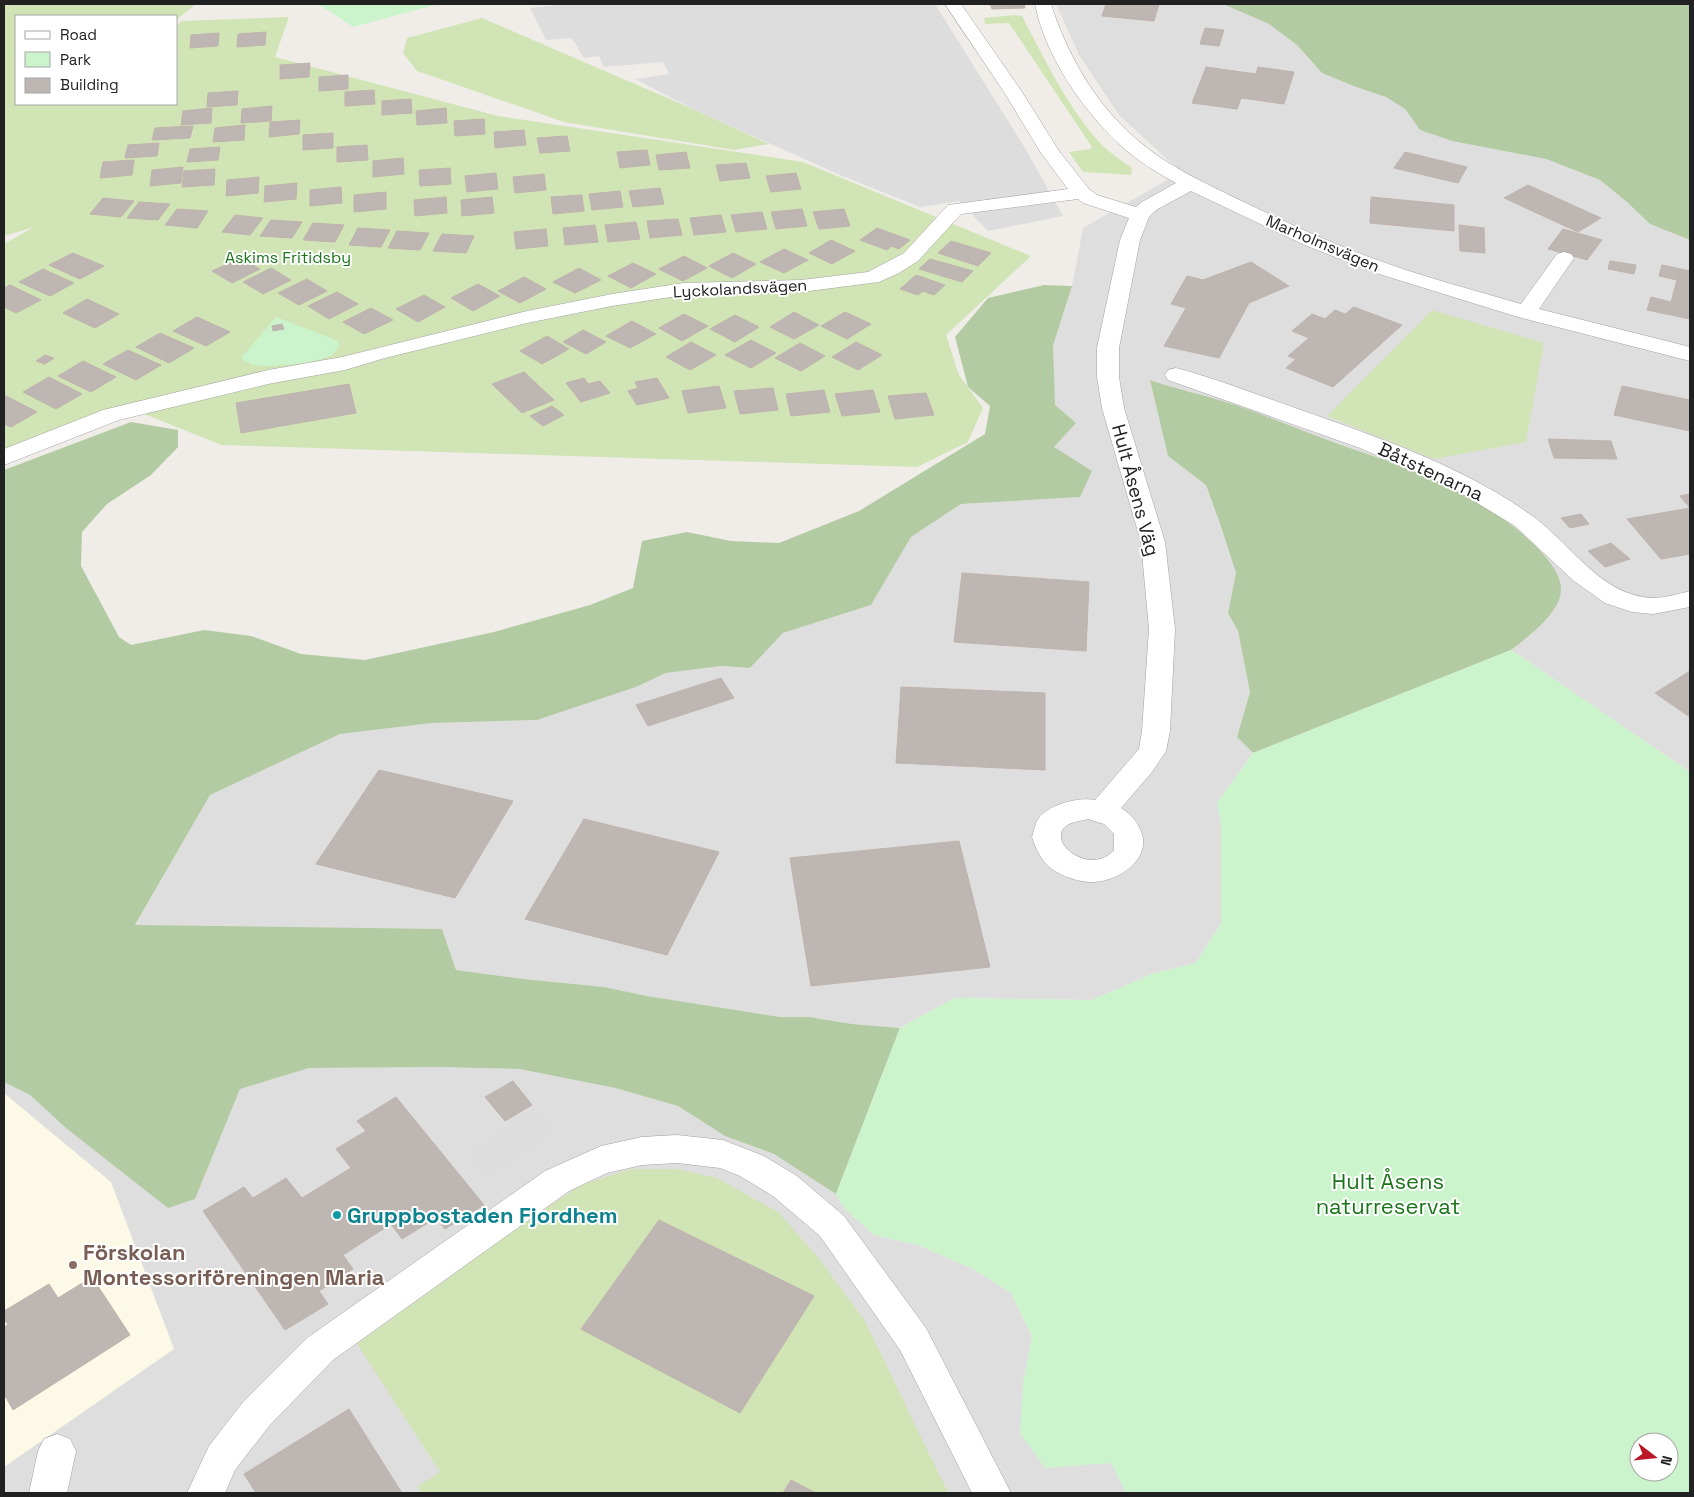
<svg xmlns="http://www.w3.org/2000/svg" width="1694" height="1497" font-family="'Space Grotesk',sans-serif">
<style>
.residential{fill:#dfdede}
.education{fill:#fcfae6}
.grass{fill:#d1e4b5}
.forest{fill:#b2cba2}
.park{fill:#ccf4cc;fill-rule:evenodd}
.parking{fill:#ddd}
.building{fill:#bdb6b2;stroke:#c0b3ac}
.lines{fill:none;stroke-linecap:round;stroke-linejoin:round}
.minor-casing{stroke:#a2a2a2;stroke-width:1}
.minor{fill:#fff;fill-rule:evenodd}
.culture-dot{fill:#0f9aa8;stroke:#fff;stroke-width:2}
.education-dot{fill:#8d6e63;stroke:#fff;stroke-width:2}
.labels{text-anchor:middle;stroke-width:4;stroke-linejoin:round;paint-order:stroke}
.far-street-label{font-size:16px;fill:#212121;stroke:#fff}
.far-park-label{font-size:16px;fill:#1a7519;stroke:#fff}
.street-label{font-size:19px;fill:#212121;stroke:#fff}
.near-park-label{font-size:22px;fill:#1a7519;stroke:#fff}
.near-culture-label{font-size:22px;font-weight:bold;fill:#0d838f;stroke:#fff;text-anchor:start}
.near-education-label{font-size:22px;font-weight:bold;fill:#785e54;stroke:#fff;text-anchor:start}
</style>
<rect width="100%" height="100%" fill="#f0ede9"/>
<path class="residential" d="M1056 4H1223L1269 24 1297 45 1322 73 1356 87 1386 97 1405 109 1420 130 1452 141 1546 159 1600 180 1627 202 1650 224 1690 240V772L1511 650 1534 632 1404 466 1150 380 1168 456 1206 485 1236 573 1228 613 1238 631 1250 692 1237 737 1253 753 1217 803 1221 821V923L1196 963 1152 974 1092 1000 954 998 900 1028 852 1024 809 1017H780L647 996 604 987 524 979 456 970 442 929 135 926 210 795 340 734 432 723 537 720 636 687 666 673 721 666 750 668 783 633 871 605 911 537 962 504 1080 497 1054 447 1053 347 1072 286 1083 228 1181 172 1119 115 1079 55Z
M439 1067 518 1069 615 1088 678 1106 725 1136 774 1154 836 1194 845 1209 874 1235 918 1245 973 1269 1011 1293 1032 1336 1023 1384 1045 1468 1111 1462 1126 1493H4V1082L30 1095 66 1128 195 1199 240 1089 309 1068Z"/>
<path class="education" d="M4 1093 111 1182 174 1349 4 1467Z"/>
<path class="grass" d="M4 4H196L176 20V16H16V104H176V26L181 21 289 17 275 57 498 116 803 162 1031 256 946 335 959 375 983 408 968 442 917 467 221 445 137 411 4 460V244L34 227 4 236Z
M1014 15 1022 16C1045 60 1068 108 1101 144 1110 153 1122 161 1132 168L1131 175 1083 172 1069 152 1091 149 1092 147 1009 23 985 24 984 18Z
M482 18 693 109 769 144 734 150 564 122 417 71 403 53 407 38Z
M1432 310 1544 343 1526 442 1434 459 1327 416Z
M630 1169H677L717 1178 778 1212 817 1256 865 1321 948 1493H422L417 1487 440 1472 357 1344 533 1217 581 1185Z"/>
<path class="forest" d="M1223 4H1690V240L1650 224 1627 202 1600 180 1546 159 1452 141 1420 130 1405 109 1386 97 1356 87 1322 73 1297 45 1269 24Z
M1044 285 1072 286 1053 346 1055 405 1076 423 1054 447 1092 471 1080 497 961 504 911 537 871 605 783 633 750 668 721 666 666 673 636 687 537 720 432 723 340 734 210 795 135 925 442 929 456 970 524 979 604 987 647 996 780 1017H809L852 1024 900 1028 836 1194 774 1154 725 1136 678 1106 615 1088 519 1069 439 1067 309 1068 240 1089 195 1199 168 1208 66 1128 30 1095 4 1082V470L131 422 178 430V447L151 475 107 504 82 532 81 566 119 637 131 645 204 630 251 636 301 654 365 660 494 632 590 605 633 588 642 541 687 532 731 541 779 543 859 511 985 434 990 406 968 387 955 337 988 298Z
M1150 380C1176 389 1203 395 1229 403 1269 416 1307 433 1347 447 1382 459 1419 470 1453 487 1483 502 1558 552 1561 587 1563 611 1528 637 1511 650L1253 753 1237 737 1250 692 1238 631 1228 613 1236 573 1220 524 1206 485 1168 456Z"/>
<path class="park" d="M318 4H439L353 27Z
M276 317 338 341 339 347 331 356 305 363 269 366 252 365 241 358Z
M1511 650 1690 772V1493H1126L1111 1463 1045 1468 1020 1433 1023 1384 1032 1336 1011 1293 973 1269 918 1245 874 1235 845 1209 836 1194 900 1028 954 998 1092 1000 1152 974 1196 963 1221 923V821L1217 803 1253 753ZM1639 1442H1669V1472H1639Z"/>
<path class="parking" d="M568 4H935L1025 148 1063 216 988 231 959 201 920 207 840 175 693 109 635 79 669 74 663 62 604 67 599 56 584 58 572 38 546 40 530 8Z
M533 1108 556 1132 488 1178 466 1153Z"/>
<path class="building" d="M990 4H1024L1025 8 992 9Z
M1106 4H1159L1154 21 1102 16Z
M1205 28 1224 30 1219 46 1200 44Z
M266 32 265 45 237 47 238 34Z
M219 33 218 46 190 48 191 35Z
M310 63 309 77 280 79V65Z
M1206 67 1256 74 1258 67 1294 72 1284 104 1241 98 1237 109 1192 103Z
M348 75V89L319 91V77Z
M374 90 375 104 345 106V92Z
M238 91 237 105 207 107 208 93Z
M411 99 412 113 382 115V101Z
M272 106 271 121 241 123 242 109Z
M212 108 211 123 181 125 183 111Z
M446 108 447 123 417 125 416 111Z
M484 119 485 134 455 136 454 121Z
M300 120 299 134 269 137 270 122Z
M245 125 244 140 213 142 215 128Z
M193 126 190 138 152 140 155 128Z
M524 130 526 145 495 148 494 132Z
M333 133V148L303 150V135Z
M567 136 570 151 540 153 537 138Z
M159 143 157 156 125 158 128 145Z
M367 145 368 160 337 162V147Z
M220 147 218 160 187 162 190 149Z
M647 150 650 165 620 168 617 152Z
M686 152 690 168 659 170 656 155Z
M1405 152 1467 167 1458 183 1394 168Z
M403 158 404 174 373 177V161Z
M134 160 132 175 100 178 103 162Z
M746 163 750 178 720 181 716 165Z
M183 167 181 183 150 186 152 170Z
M450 168 451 184 420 186 419 170Z
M215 169 214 185 182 187 184 171Z
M496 173 498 189 467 192 465 176Z
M796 173 801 189 771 192 766 176Z
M544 174 546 190 515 193 513 177Z
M259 177 258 193 226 196 227 180Z
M297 183 296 199 264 202 265 186Z
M1528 185 1601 218 1578 232 1504 198Z
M341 187 342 203 310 206V190Z
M660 188 664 204 633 207 629 191Z
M620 191 623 207 592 210 589 194Z
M386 192V209L354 212V195Z
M582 195 584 211 553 214 551 197Z
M446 197 447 213 415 216 414 200Z
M492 197 494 213 462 216 461 200Z
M1371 197 1454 205V231L1370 223Z
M103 198 134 201 121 217 90 214Z
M139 202 170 204 158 220 127 218Z
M177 209 208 211 197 228 165 225Z
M802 209 807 226 776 229 771 212Z
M844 209 850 226 819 229 813 212Z
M762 212 767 229 736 232 731 215Z
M235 215 263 218 250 235 222 232Z
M721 215 726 232 694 235 690 218Z
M678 219 682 235 650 238 647 221Z
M271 220 302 222 292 238 260 236Z
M636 222 640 239 608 242 605 225Z
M313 223 344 225 335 242 303 240Z
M595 225 598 242 565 245 563 228Z
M1459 225 1484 228 1485 253 1460 251Z
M358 228 390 230 381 247 349 245Z
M877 228 910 240 899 249 892 246 887 250 860 240Z
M546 229 548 246 516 249 514 232Z
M1563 229 1602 240 1587 260 1548 249Z
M397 231 429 233 420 250 388 248Z
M442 234 474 236 466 253 433 251Z
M831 240 855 251 832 264 809 253Z
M951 241 991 253 978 266 938 253Z
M784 249 808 260 784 273 760 262Z
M73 253 104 266 80 279 49 265Z
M733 253 756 264 732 278 709 266Z
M684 256 707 268 683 281 659 269Z
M241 258 260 269 232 283 212 271Z
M930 259 973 271 962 282 919 269Z
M1610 261 1636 265 1634 274 1608 269Z
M1251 262 1289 286 1249 303 1219 358 1164 346 1186 308 1171 304 1187 276 1203 280Z
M633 263 656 274 631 288 608 276Z
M1662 265 1690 271V319L1647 310 1651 297 1671 302 1677 280 1659 276Z
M271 268 291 280 263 294 243 282Z
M579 268 601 280 575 293 553 282Z
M43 269 74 283 50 296 19 282Z
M916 275 945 285 934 295 923 291 918 295 900 289Z
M524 277 546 289 520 303 498 291Z
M307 279 327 291 299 305 278 293Z
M478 284 500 296 473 311 451 298Z
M10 285 41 300 16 313 4 307V288Z
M337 292 358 304 329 319 308 306Z
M424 295 445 307 418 322 396 309Z
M87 299 119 314 95 328 63 313Z
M1354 307 1402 325 1333 387 1286 368 1296 359 1288 356 1309 338 1292 331 1312 314 1325 319 1335 310 1345 314Z
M371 308 393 320 364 334 343 322Z
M794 312 819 325 794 339 770 327Z
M845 312 871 324 847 339 821 326Z
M684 314 708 326 682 341 659 328Z
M735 315 759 327 735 342 710 329Z
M197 317 230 332 206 346 173 331Z
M632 321 656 334 630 348 606 336Z
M282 324 284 329 273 331 272 326Z
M583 330 606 342 586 354 563 342Z
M160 333 194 348 169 363 136 347Z
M547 336 569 349 542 364 520 351Z
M751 340 776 353 751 368 725 355Z
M691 342 716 355 690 370 666 357Z
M856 342 882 355 858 370 832 357Z
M800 343 825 356 801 371 775 358Z
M128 350 161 365 136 380 103 364Z
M45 355 54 358 45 364 36 361Z
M83 361 116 377 91 392 58 376Z
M524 372 554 400 522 413 492 384Z
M49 377 82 394 56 409 23 392Z
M584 378 588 384 600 381 610 393 581 402 566 383Z
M657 378 669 398 637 405 628 391 638 388 635 382Z
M349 384 356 413 241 433 236 403Z
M719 386 726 408 688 413 682 391Z
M1622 386 1690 400V431L1614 415Z
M773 388 778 410 740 414 734 391Z
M824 390 830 412 791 416 786 394Z
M873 390 880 412 842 416 835 394Z
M926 393 934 415 895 419 888 396Z
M4 395 37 412 11 427 4 424Z
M552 406 564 415 543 426 530 416Z
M1548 439 1611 441 1617 459 1554 458Z
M1690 494V508L1680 496Z
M1690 508V554L1661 559 1627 519Z
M1581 514 1589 524 1570 528 1561 518Z
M1611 543 1630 559 1605 567 1588 551Z
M962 573 1089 582 1086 651 954 642Z
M1690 671V717L1655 693Z
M721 678 734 698 648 726 636 705Z
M901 687 1045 693V770L896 763Z
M379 770 513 801 455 898 316 864Z
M584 819 719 852 667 955 525 919Z
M959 841 990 967 811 986 790 858Z
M513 1081 532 1105 505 1121 485 1097Z
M396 1097 484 1205 445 1229 436 1218 402 1239 391 1224 343 1255 353 1269 319 1291 328 1304 285 1330 203 1211 244 1187 253 1198 286 1178 302 1198 351 1168 336 1149 366 1131 357 1121Z
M659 1220 814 1296 740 1413 581 1329Z
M92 1277 130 1335 13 1410 4 1394V1327L8 1325 4 1319V1311L49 1284 58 1298Z
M349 1409 402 1493H256L244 1474Z
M791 1480 816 1493H783Z"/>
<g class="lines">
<g class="minor-casing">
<path id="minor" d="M945 4H961L1022 92 1059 151 1089 189 1097 195 1136 207 1142 202 1176 183C1156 172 1136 160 1119 144 1081 108 1045 55 1035 4H1051C1067 54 1094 102 1134 137 1167 167 1209 185 1248 204 1288 223 1328 242 1369 257 1419 276 1470 289 1521 304L1557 254 1564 252 1571 254 1574 258 1539 309 1690 347V361L1518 317 1376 273 1307 246 1191 191 1156 210 1149 217 1140 240 1119 348V377L1124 408 1165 542 1175 629 1170 731 1166 751 1152 772 1121 808C1129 813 1135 819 1139 827 1155 856 1122 880 1095 882 1082 883 1063 877 1052 869 1041 861 1036 849 1032 837 1034 831 1035 823 1039 818 1050 804 1079 797 1095 800L1139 749 1142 731 1149 629 1141 542 1102 408 1097 377V348L1120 240 1129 218 1083 203 1078 199 961 214 918 261 899 273 879 282 801 292 684 295 612 306 527 323 385 358 345 370 268 384 119 420 4 465V449L103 410 268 370 342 357 527 311 612 294 684 283 801 280 868 272 904 253 948 205 1068 189 1041 153 1004 92ZM1088 819 1104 824 1114 834V850C1093 875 1051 847 1063 829 1068 822 1080 821 1088 819Z
M1176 368C1218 379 1260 396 1301 410 1380 438 1462 466 1531 515 1571 543 1600 596 1653 598 1665 598 1678 594 1690 591V607L1653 614 1632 612 1605 603 1574 581 1515 526 1451 487 1360 448 1168 380 1165 375 1168 370Z
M677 1135 723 1140 764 1156 797 1176 844 1216 926 1328 1011 1493H972L900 1350 820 1236 773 1196 740 1176 720 1168 677 1163 642 1165 607 1173 569 1191 333 1360 269 1426 235 1470 225 1493H187L209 1446 243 1402 307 1338 545 1171 601 1146 642 1137Z
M57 1434 70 1439 76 1451 67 1493H29L38 1451 44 1439Z"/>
</g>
<use href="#minor" class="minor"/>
</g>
<circle class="culture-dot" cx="337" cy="1215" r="5"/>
<circle class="education-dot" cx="73" cy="1265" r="5"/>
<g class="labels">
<g class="far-street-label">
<text transform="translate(1323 243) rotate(23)" y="6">Marholmsvägen</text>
<text transform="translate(740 288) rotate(-3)" y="6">Lyckolandsvägen</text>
</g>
<g class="far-park-label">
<text x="288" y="263">Askims Fritidsby</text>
</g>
<g class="street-label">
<text transform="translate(1431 471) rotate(25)" y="7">Båtstenarna</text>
<text transform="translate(1136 490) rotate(75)" y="7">Hult Åsens Väg</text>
</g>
<g class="near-park-label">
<text x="1388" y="1189">Hult Åsens<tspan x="1388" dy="25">naturreservat</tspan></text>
</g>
<g class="near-culture-label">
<text x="347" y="1223">Gruppbostaden Fjordhem</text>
</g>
<g class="near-education-label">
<text x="83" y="1260">Förskolan<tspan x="83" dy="25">Montessoriföreningen Maria</tspan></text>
</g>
</g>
<rect width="1694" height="1497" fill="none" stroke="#212121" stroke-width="10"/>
<rect x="15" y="15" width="162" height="90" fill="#ffffff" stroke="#a6a6a6"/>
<rect x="25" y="31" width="25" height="8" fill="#ffffff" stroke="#a6a6a6"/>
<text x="60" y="40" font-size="15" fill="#212121">Road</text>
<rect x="25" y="52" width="25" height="15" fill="#ccf4cc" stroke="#a6a6a6"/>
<text x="60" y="65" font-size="15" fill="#212121">Park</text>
<rect x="25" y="78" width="25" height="15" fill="#bdb6b2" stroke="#a6a6a6"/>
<text x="60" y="90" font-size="15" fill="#212121">Building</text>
<g transform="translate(1654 1457) rotate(106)"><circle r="24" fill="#ffffff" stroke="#a6a6a6"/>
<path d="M0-4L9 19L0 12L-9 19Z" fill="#bb1726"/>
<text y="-8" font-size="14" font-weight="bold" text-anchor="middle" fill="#212121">N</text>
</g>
</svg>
